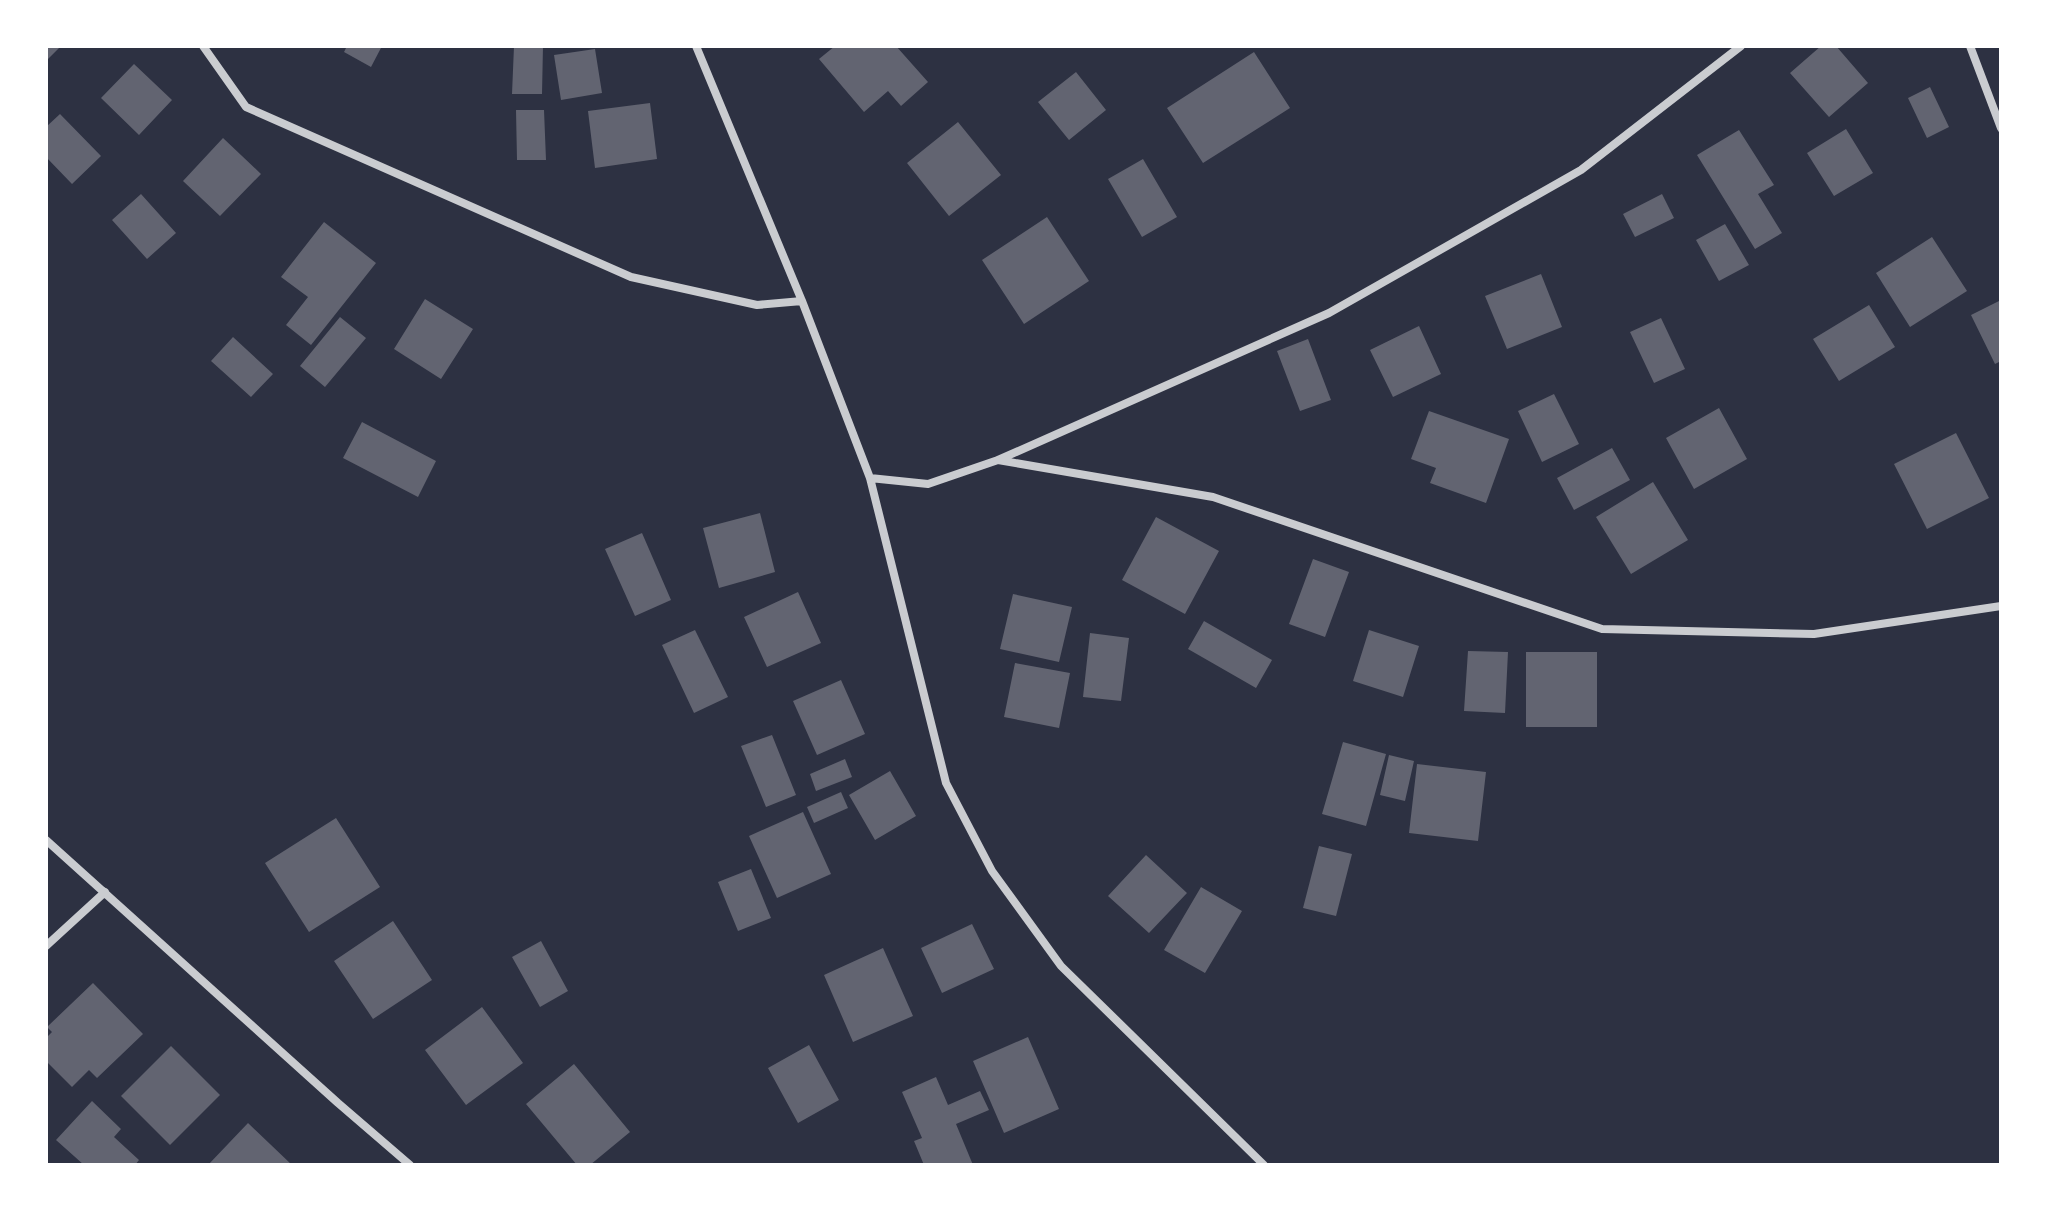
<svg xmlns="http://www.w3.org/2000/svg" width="2047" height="1211" font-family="Barlow,sans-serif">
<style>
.building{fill:#626471}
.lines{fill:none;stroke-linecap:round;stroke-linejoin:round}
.minor{stroke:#caccd0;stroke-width:8}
</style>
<rect width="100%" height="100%" fill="#2d3142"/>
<path class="building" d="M46 46H61L46 61Z
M347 46H382L371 67 344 52Z
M514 46H543L542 94H512Z
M835 46H896L928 82 901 106 888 91 864 112 819 59Z
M1821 46H1836L1868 83 1829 117 1790 73Z
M595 49 602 93 561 100 554 55Z
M1254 52 1290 108 1203 163 1167 108Z
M134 64 172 100 139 135 101 98Z
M1076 72 1106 110 1069 140 1038 102Z
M1930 87 1949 127 1927 138 1908 98Z
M650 103 657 159 595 168 588 111Z
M516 110H544L546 160H517Z
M60 114 101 156 72 184 46 157V127Z
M958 122 1001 175 949 216 907 163Z
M1846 129 1873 173 1834 196 1807 153Z
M1739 130 1774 185 1758 194 1782 233 1755 249 1697 155Z
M223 138 261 174 220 216 183 181Z
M1143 159 1177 217 1142 237 1108 179Z
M141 194 176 233 147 259 112 220Z
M1662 194 1674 218 1635 237 1623 214Z
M1047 217 1089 281 1024 324 982 260Z
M324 222 376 263 311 345 286 325 308 297 281 277Z
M1725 224 1749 265 1719 281 1696 240Z
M1932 237 1967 291 1910 327 1876 273Z
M1541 274 1562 327 1507 349 1485 296Z
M425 299 473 329 441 379 394 349Z
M2001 300V361L1995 364 1971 315Z
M1869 305 1895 347 1839 381 1813 339Z
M340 317 366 338 325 387 300 366Z
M1661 318 1685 369 1654 383 1630 332Z
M1419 326 1441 374 1393 397 1370 350Z
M233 337 273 374 251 397 211 361Z
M1308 339 1331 400 1300 411 1277 351Z
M1554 394 1579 444 1542 462 1518 411Z
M1719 408 1747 459 1694 489 1666 438Z
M1429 411 1509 439 1486 503 1430 483 1436 468 1411 459Z
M362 422 436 461 418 497 343 458Z
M1956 433 1989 498 1927 529 1894 464Z
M1612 448 1630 480 1574 510 1557 478Z
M1653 482 1688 540 1631 574 1596 517Z
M760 513 775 572 719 588 703 528Z
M1156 517 1219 551 1185 614 1122 580Z
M642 533 671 600 635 616 605 549Z
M1313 559 1349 572 1325 637 1289 624Z
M798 592 821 643 767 667 744 617Z
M1013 594 1072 607 1059 662 1000 649Z
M1204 621 1272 660 1256 688 1188 649Z
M695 630 728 697 694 713 662 645Z
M1369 630 1419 646 1403 697 1353 681Z
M1090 633 1129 638 1121 701 1083 697Z
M1468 651 1508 652 1505 713 1464 711Z
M1526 652H1597V727H1526Z
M1015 663 1070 673 1059 728 1004 717Z
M841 680 865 734 817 755 793 701Z
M772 735 796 795 766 807 741 746Z
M1343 742 1386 754 1366 826 1322 814Z
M1389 755 1414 761 1405 801 1380 795Z
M845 759 852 777 816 791 810 774Z
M1417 764 1486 772 1478 841 1409 833Z
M890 771 916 816 875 840 849 795Z
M841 792 848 808 814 823 807 807Z
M803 812 831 874 777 898 749 836Z
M336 818 380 887 309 932 265 863Z
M1319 846 1352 854 1336 916 1303 908Z
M1146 855 1187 893 1149 933 1108 896Z
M751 869 771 918 738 931 718 882Z
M1201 887 1242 911 1205 973 1164 950Z
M393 921 432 980 373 1019 334 961Z
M972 924 994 969 942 993 921 948Z
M541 941 568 991 540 1007 512 957Z
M883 948 913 1016 853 1042 824 975Z
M93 983 143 1034 97 1078 89 1070 72 1087 46 1061V1038L52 1032 47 1027Z
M482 1007 523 1063 466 1105 425 1050Z
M1028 1037 1059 1109 1004 1133 973 1061Z
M809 1045 839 1100 798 1123 768 1068Z
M171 1046 220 1095 170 1145 121 1096Z
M574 1064 630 1132 590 1165H577L526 1104Z
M936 1077 948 1105 980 1091 989 1110 956 1124 973 1165H924L914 1141 922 1138 902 1092Z
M92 1101 121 1129 114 1137 139 1160 135 1165H84L56 1140Z
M248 1123 292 1165H208Z"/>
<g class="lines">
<path class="minor" d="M203 46 246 107 631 277 757 305 802 301
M696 46 802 301 870 478 946 783 992 871 1061 966 1264 1165
M1970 46 2001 128
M998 460 1213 497 1602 629 1814 634 2001 606
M870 478 928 484 998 460 1329 313 1581 170 1741 46
M46 840 338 1103 410 1165
M46 946 105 892"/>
</g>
<rect width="2047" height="1211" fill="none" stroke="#ffffff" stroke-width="96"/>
</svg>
